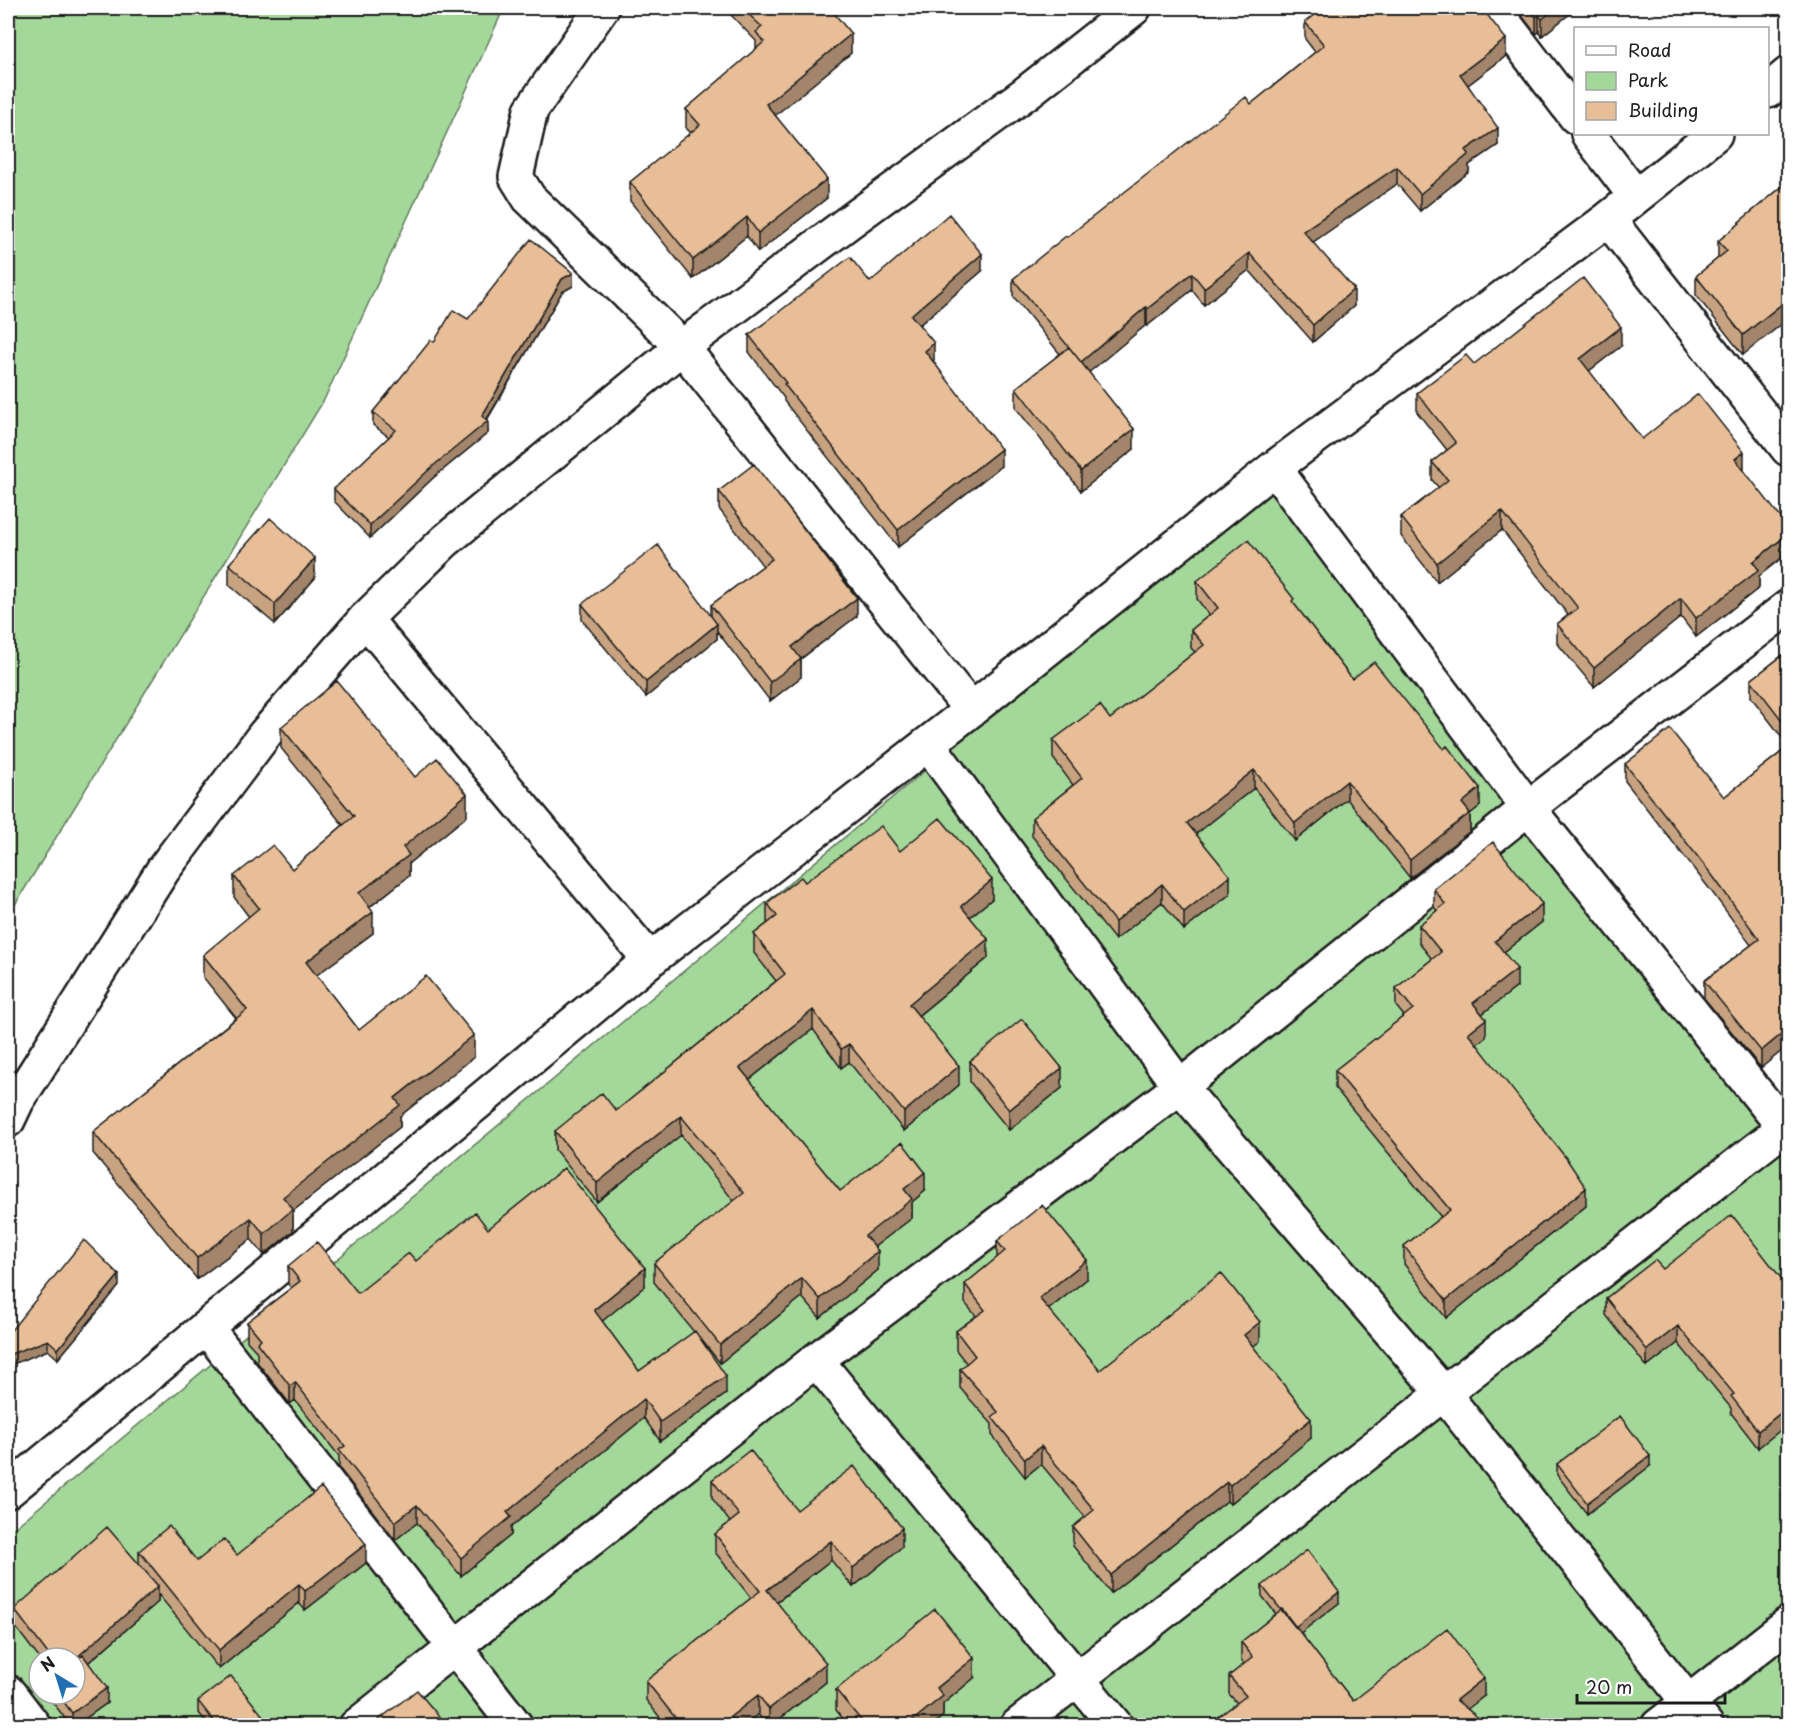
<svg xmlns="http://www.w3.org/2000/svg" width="1796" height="1733" font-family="'Playpen Sans',sans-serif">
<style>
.green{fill:#a4d89a;stroke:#607a5b;stroke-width:1.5;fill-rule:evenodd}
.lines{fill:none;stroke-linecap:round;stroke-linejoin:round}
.minor-casing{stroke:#1c1c1c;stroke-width:38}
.minor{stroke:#fff;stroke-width:33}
.wall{fill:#c7a382;stroke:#1c1c1c;stroke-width:1.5}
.shaded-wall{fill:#a2856a;stroke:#1c1c1c;stroke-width:1.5}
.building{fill:#e7be97;stroke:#1c1c1c;stroke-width:1.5}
</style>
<rect width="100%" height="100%" fill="#fff"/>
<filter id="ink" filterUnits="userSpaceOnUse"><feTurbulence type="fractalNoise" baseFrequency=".0167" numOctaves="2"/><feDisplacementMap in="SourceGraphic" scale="12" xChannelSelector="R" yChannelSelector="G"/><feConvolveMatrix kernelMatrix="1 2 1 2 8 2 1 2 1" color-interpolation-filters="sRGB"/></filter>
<g filter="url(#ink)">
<path class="green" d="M8 8H504L324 400 8 916Z
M1267 486 1788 1123V1725L8 1726V1533ZM39 1658H75V1694H39Z"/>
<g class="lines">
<g class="minor-casing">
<path id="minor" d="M602 8 531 110 516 177 529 198 682 347 971 710
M1493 8 1576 117
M1768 91 1788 74
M1588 134 1636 197
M1608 219 1788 449
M1274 468 1528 808 1788 1132
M365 619 650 960
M928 744 1180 1087 1444 1394 1707 1726
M8 1120 17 1101 163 870 265 734 365 619 445 541 682 347 849 222 1026 93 1134 8
M206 1327 516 1726
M816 1360 1116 1726
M8 1491 650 960 971 710 1274 468 1608 219 1715 134
M8 1692 34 1726
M356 1726 816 1360 1180 1087 1528 808 1788 607
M1017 1726 1788 1125
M1658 1726 1788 1624"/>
</g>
<use href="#minor" class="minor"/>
</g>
<path class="wall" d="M730 8H830L851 53 775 115 827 198 758 252 747 236 693 279 630 201V182L691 133 686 128V109L756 49V41L730 14Z
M1516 8H1577L1542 36 1539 32 1536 34Z
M1305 22 1506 56 1468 85 1498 145 1469 165V172L1420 211 1397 184 1312 242 1354 306 1313 342 1249 270 1204 305 1192 290 1147 326 1146 325 1089 372 1134 449 1081 491 1016 408V388L1060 354 1013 296V279L1067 237 1251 104 1315 52 1305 39Z
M1788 182 1743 355 1696 295V276L1718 258V241L1739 224V222Z
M982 271 919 325 934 360 933 361 1001 466 898 547 784 401V398L749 352V335L870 282Z
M573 286 562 292 487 420 488 433 433 478 370 538 334 501V489L389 437 373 425V412L434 342Z
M1621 346 1589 371 1642 439 1744 471 1759 576V588L1696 637 1681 617 1594 687 1557 643V624L1568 615 1502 530 1437 582 1401 536V517L1439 488 1432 480V462L1447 450 1417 412V393L1474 364Z
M719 491 857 616 801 659V677L770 701 717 631V639L646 697 582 620V604L711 616V605L763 566 719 509Z
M229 564 315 578 275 624 229 585Z
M1197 581 1294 604 1352 679 1480 806 1470 814V831L1410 878 1347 799 1295 841 1254 788 1196 834 1230 894 1184 930 1162 902 1115 940 1032 836V818L1073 785 1053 758V740L1110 719 1195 652 1191 648V630L1209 615 1197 599Z
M1788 651V745L1751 697V680Z
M281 727 415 777 467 816 409 863V876L370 907 373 933 316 975 359 1030 474 1057 400 1116V1127L293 1211V1231L264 1255 251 1239 197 1279 93 1153V1132L236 1018 203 977V955L249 917 234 897V876L292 869 343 825 281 748Z
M1788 747 1761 1068 1704 998V981L1751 945 1712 892 1625 781V764L1724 797Z
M900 851 992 899 970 917 988 958 918 1016 959 1085 904 1131 849 1062 841 1068 813 1029 749 1080 840 1191H925L912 1202V1218L874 1247 878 1270 820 1318 802 1297 720 1363 700 1338 726 1394 660 1441 644 1418 511 1527V1535L461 1576 417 1523 395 1540 339 1468V1456L295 1400 290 1404 257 1362V1352L247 1341V1322L291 1288 288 1284V1266L358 1293 416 1261 488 1229 645 1286 602 1321 639 1371 694 1332 654 1282V1263L734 1201 681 1135 597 1202 555 1150V1131L616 1111 776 981 754 953V934L768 923 767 922V903L805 882Z
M1434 889 1542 922 1504 952 1517 987 1482 1014 1486 1037 1477 1044 1586 1206 1446 1318 1404 1264V1246L1441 1217 1335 1088V1070L1404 1016 1396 1006V988L1432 959 1419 943V925L1437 911 1434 907Z
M970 1061 1062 1088 1009 1130 970 1082Z
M997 1241 1087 1279 1048 1310 1100 1370 1260 1341 1253 1346 1311 1438 1230 1504 1227 1501 1111 1593 1073 1546V1527L1085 1517 1041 1464 1025 1477 992 1435V1424L960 1388V1369L967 1364 956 1350V1331L976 1316 965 1303V1284L997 1258Z
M1663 1269 1788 1287 1758 1448 1731 1413V1408L1678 1343 1647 1367 1606 1315V1298Z
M119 1286 58 1359 48 1350 8 1366V1334Z
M1557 1464 1650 1466 1587 1514 1557 1475Z
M712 1480 902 1547 853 1587 831 1560 777 1602 826 1682 772 1725H767L758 1714 744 1725H666L646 1700V1681L751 1598 715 1552V1534L730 1522 712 1498Z
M139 1551 197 1561 237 1555 366 1563 305 1610 299 1603 219 1669 158 1594V1602L88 1663 107 1703 76 1725H70L48 1696V1694H75V1658H39L14 1625V1609L139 1564Z
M1262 1586 1339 1603 1300 1633 1353 1701 1484 1696 1467 1709 1487 1725H1208L1237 1703 1229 1694V1676L1244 1664 1241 1660V1642L1276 1614 1262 1596Z
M974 1678 943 1704V1716L932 1725H848L836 1710V1690Z
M198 1701 263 1725H209L198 1712Z"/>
<path class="shaded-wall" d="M1556 8H1577L1542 36V19Z
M1539 15V32L1536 34V17Z
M851 34V53L766 123V104Z
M1506 39V56L1460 91V74Z
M1498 128V145L1469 165V172L1420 211V194L1466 150Z
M1397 167V184L1303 249V231Z
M827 179V198L758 252V233Z
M747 217V236L693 279V260Z
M1249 253V270L1204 305V288Z
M982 254V271L911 332V315Z
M573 273V286L562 292 484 424 488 421V433L433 478 370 538V525L482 416 562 279Z
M1192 273V290L1147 326V309Z
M1354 289V306L1313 342V325Z
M1788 299V319L1743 355V335Z
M1146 307V325L1081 379V362Z
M1621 327V346L1580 378V359Z
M934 343V360L925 368V351Z
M1134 429V449L1081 491V471Z
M1001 449V466L898 547V530Z
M1744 452V471L1735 459Z
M1502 511V530L1437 582V563Z
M1788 534V553L1759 576V588L1696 637V618L1753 562Z
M315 558V578L275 624V604Z
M857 598V616L795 663 801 659V677L770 701V682L792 647Z
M1681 598V617L1594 687V668Z
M717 624V639L646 697V682Z
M1254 770V788L1187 841V823Z
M1347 781V799L1295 841V823Z
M1480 788V806L1470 814V831L1410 878V860L1462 803Z
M467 794V816L409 863V876L359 915V893L403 847Z
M1230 876V894L1184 930V912Z
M992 880V899L961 924V906Z
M1162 884V902L1115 940V922Z
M1542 904V922L1495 959V941Z
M373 912V933L306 983V962Z
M988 939V958L909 1023V1004Z
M1517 969V987L1473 1021V1003Z
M813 1010V1029L740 1087V1068Z
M1486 1019V1037L1468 1051V1033Z
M1788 1029V1046L1761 1068V1051Z
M474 1035V1057L400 1116V1127L293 1211V1231L264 1255V1234L283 1197 395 1098Z
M849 1044V1062L841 1068V1049Z
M959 1066V1085L904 1131V1112Z
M1062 1068V1088L1009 1130V1110Z
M681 1116V1135L597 1202V1183Z
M925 1172V1191L912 1202V1218L865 1254V1236L904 1189Z
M1586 1188V1206L1446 1318V1300Z
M251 1218V1239L197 1279V1258Z
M878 1251V1270L820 1318V1299Z
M1087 1260V1279L1039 1317V1298Z
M645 1268V1286L594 1328V1310Z
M119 1275V1286L58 1359V1349Z
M802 1278V1297L720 1363V1345Z
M1260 1322V1341L1244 1354V1335Z
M1678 1326V1343L1647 1367V1350Z
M48 1340V1350L8 1366V1355Z
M726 1376V1394L660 1441V1422Z
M295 1382V1400L290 1404V1386Z
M644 1399V1418L511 1527V1535L461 1576V1558L507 1512Z
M1788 1407V1424L1758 1448V1431Z
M1311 1419V1438L1230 1504V1485Z
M1041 1446V1464L1025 1477V1459Z
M1650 1456V1466L1587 1514V1503Z
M1227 1482V1501L1111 1593V1575Z
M417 1505V1523L395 1540V1522Z
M902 1528V1547L853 1587V1568Z
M831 1541V1560L767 1609V1590Z
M366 1544V1563L305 1610V1591Z
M299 1584V1603L219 1669V1650Z
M158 1586V1602L75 1674V1659Z
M1339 1592V1603L1294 1638V1627Z
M974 1658V1678L943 1704V1716L932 1725H907L937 1688Z
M826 1663V1682L772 1725H769V1709Z
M1484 1678V1696L1456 1718V1700Z
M107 1688V1703L76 1725H72V1713Z
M758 1695V1714L744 1725H720Z
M263 1716V1725H250Z
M1348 1718V1725H1338Z"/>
<path class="building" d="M742 8H830L851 34 766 104 827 179 758 233 747 217 693 260 630 182 700 125 686 109 764 42 756 32 762 27Z
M1323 8H1482L1506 39 1460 74 1498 128 1466 150 1469 154 1420 194 1397 167 1303 231 1354 289 1313 325 1249 253 1204 288 1192 273 1147 309 1146 307 1081 362 1013 279 1066 236 1067 237 1246 97 1251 104 1324 45 1305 22Z
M1529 8H1556L1542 19 1539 15 1536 17Z
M1788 182V299L1743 335 1696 276 1727 251 1718 241 1740 223 1739 222Z
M949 214 982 254 911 315 934 343 925 351 1001 449 898 530 784 384 786 383 749 335 850 257 870 282Z
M531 239 573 273 562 279 482 416 488 421 433 466 370 525 334 489 396 430 373 412 431 340 434 342 453 310 468 319Z
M1583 278 1621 327 1580 359 1642 439 1698 394 1744 452 1735 459 1788 527V534L1753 562 1759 570 1696 618 1681 598 1594 668 1557 624 1578 608 1502 511 1437 563 1401 517 1448 480 1432 462 1456 443 1417 393 1466 355 1474 364Z
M1069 347 1134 429 1081 471 1016 388Z
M754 464 857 598 792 647 801 659 770 682 711 605 772 559 719 491Z
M270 518 315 558 275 604 229 564Z
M1248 540 1294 599 1292 601 1352 679 1374 662 1444 749 1447 746 1480 788 1462 803 1470 813 1410 860 1347 781 1295 823 1254 770 1187 823 1230 876 1184 912 1162 884 1115 922 1032 818 1082 778 1053 740 1100 705 1110 719 1204 645 1191 630 1218 608 1197 581Z
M658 545 717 624 646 682 582 604Z
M1788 651V728L1751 680Z
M337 681 415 777 437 758 467 794 403 847 409 855 359 893 373 912 306 962 359 1030 426 976 474 1035 395 1098 400 1105 283 1197 293 1209 264 1234 251 1218 197 1258 93 1132 247 1010 203 955 259 908 234 876 273 845 292 869 354 816 281 727Z
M1670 729 1724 797 1788 747V1029L1761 1051 1704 981 1759 939 1712 875 1625 764Z
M940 818 992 880 961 906 988 939 909 1004 959 1066 904 1112 849 1044 841 1049 813 1010 740 1068 840 1191 902 1142 925 1172 904 1189 912 1199 865 1236 878 1251 820 1299 802 1278 720 1345 654 1263 744 1193 681 1116 597 1183 555 1131 602 1093 616 1111 785 974 754 934 777 916 767 903 801 877 805 882 881 826 900 851Z
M1493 842 1542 904 1495 941 1517 969 1473 1003 1486 1019 1468 1033 1566 1158 1586 1188 1446 1300 1404 1246 1450 1210 1335 1070 1413 1009 1396 988 1441 952 1419 925 1445 904 1434 889Z
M1022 1019 1062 1068 1009 1110 970 1061Z
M564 1168 645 1268 594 1310 639 1371 695 1331 726 1376 660 1422 644 1399 507 1512 511 1517 461 1558 417 1505 395 1522 339 1450 345 1446 295 1382 290 1386 257 1343 261 1339 247 1322 300 1281 288 1266 317 1242 358 1293 409 1253 416 1261 475 1212 488 1229Z
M1042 1205 1087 1260 1039 1298 1100 1370 1221 1273 1260 1322 1244 1335 1311 1419 1230 1485 1227 1482 1111 1575 1073 1527 1094 1510 1041 1446 1025 1459 992 1417 998 1412 960 1369 975 1356 956 1331 985 1310 965 1284 1005 1251 997 1241Z
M1732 1215 1788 1287V1407L1758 1431 1731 1396 1734 1394 1678 1326 1647 1350 1606 1298 1655 1260 1663 1269Z
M84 1240 119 1275 58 1349 48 1340 8 1355V1334Z
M1620 1416 1650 1456 1587 1503 1557 1464Z
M750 1450 797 1510 854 1466 902 1528 853 1568 831 1541 767 1590 826 1663 769 1709 758 1695 720 1725H681L646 1681 760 1591 715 1534 739 1515 712 1480Z
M321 1487 366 1544 305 1591 299 1584 219 1650 139 1551 169 1526 197 1561 224 1539 237 1555Z
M107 1527 158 1586 75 1659 51 1658 14 1609Z
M1307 1550 1339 1592 1295 1627 1262 1586Z
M935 1609 974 1658 937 1688 943 1696 907 1725H865L836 1690Z
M1282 1609 1353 1701 1447 1628 1484 1678 1456 1700 1487 1725H1354L1348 1718 1338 1725H1208L1246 1696 1229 1676 1253 1657 1241 1642Z
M83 1655 107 1688 72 1713 58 1694H75V1661Z
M231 1676 263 1716 250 1725H217L198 1701Z
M417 1690 446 1725H372Z"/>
</g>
<rect width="1796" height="1733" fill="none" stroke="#fff" stroke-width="30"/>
<rect x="15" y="15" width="1766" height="1703" fill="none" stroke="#1c1c1c" stroke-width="2" filter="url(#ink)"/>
<rect x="1574" y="27" width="195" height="108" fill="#ffffff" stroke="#a4a4a4" stroke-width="1.5"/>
<rect x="1586" y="46" width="30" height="9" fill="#ffffff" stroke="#a4a4a4" stroke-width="1.5"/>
<text x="1628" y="57" font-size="18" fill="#1c1c1c">Road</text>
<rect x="1586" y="72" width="30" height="18" fill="#a4d89a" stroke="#a4a4a4" stroke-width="1.5"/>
<text x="1628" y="87" font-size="18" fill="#1c1c1c">Park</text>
<rect x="1586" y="102" width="30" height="18" fill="#e7be97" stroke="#a4a4a4" stroke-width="1.5"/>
<text x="1628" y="117" font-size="18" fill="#1c1c1c">Building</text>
<g transform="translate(57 1676) rotate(322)"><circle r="28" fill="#ffffff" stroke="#a4a4a4" stroke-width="1.5"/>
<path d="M0-4.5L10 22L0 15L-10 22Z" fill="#1f6fb2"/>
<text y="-9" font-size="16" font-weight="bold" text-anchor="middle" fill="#1c1c1c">N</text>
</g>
<path d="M1577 1694v9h148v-9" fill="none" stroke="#1c1c1c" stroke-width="3"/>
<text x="1586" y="1694" font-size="18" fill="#1c1c1c" stroke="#ffffff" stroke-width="4.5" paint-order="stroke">20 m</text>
</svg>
